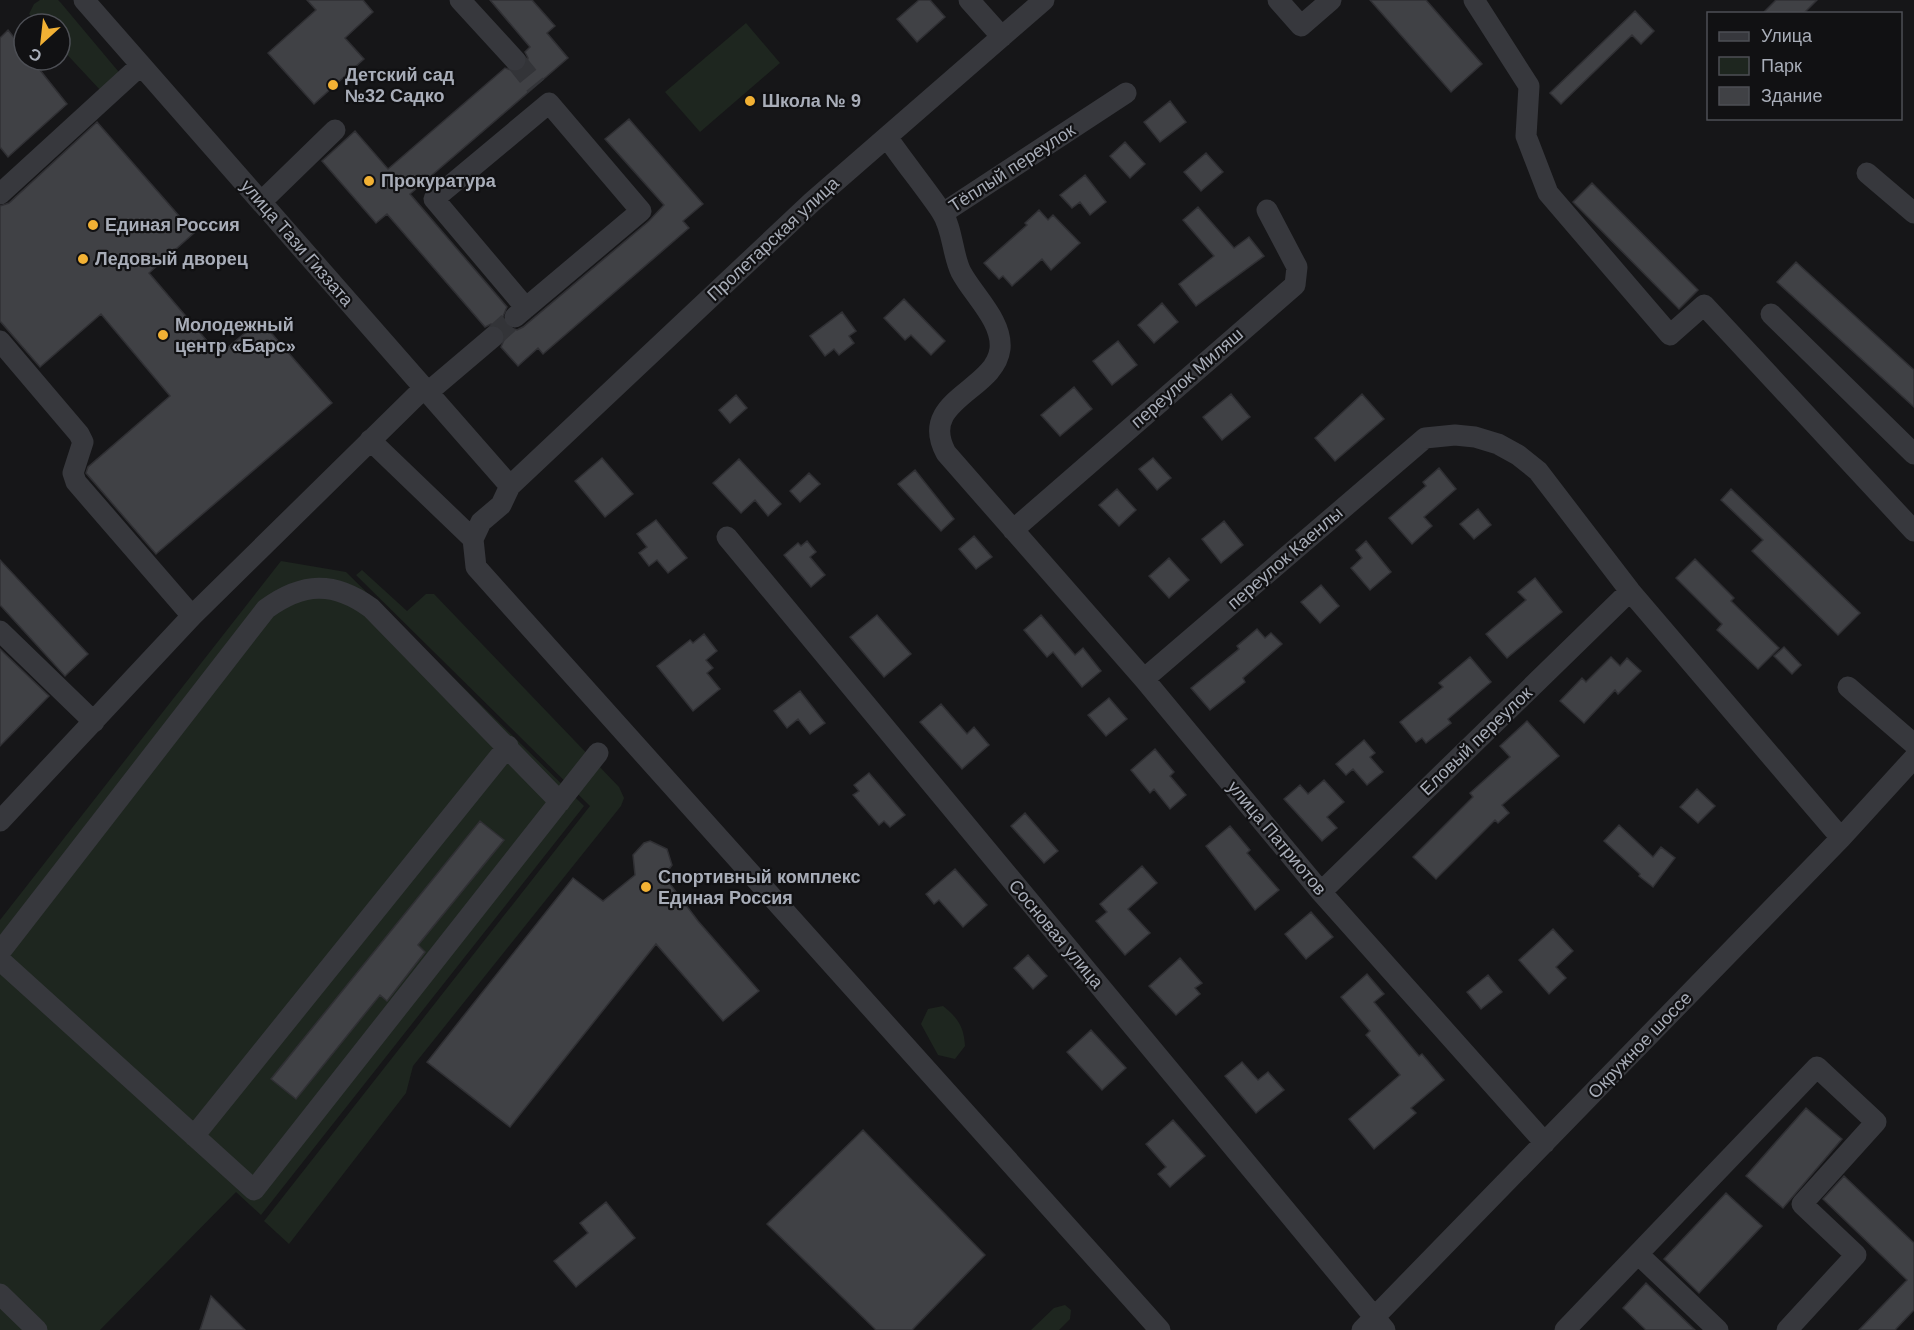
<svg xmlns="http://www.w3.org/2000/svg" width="1914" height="1330" font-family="Helvetica,sans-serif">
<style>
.green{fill:#1e261f}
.building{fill:#404145;stroke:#303034;stroke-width:1.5}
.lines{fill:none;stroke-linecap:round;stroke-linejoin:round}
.minor-tunnel{stroke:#333438;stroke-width:21;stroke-dasharray:21 10;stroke-linecap:butt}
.minor{stroke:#37383d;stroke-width:21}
.poi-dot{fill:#f2b134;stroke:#111113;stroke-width:2}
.labels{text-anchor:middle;stroke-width:4.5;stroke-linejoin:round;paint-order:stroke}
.poi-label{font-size:18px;font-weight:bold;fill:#a8adb8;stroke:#111113;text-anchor:start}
.street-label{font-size:18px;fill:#a8adb8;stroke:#111113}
</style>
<rect width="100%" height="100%" fill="#161618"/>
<path class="green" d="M40 0H58L61 3 118 71 117 82 102 92 60 47V24H38L29 14 34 4Z
M746 23 780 63 700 132 665 92Z
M281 561 346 572 584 806 261 1215 236 1192 100 1330H0V920Z
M362 570 407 611 426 594H434L619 787 624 798 621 806 413 1066 406 1093 289 1244 264 1221 590 806 356 575Z
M943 1006C958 1018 964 1027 965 1046L955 1059 938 1055 921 1024 928 1009Z
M1065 1305 1071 1310 1070 1319 1059 1330H1031L1054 1308Z"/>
<path class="building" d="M307 0H363L373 12 345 38 364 59 314 104 268 53 316 10Z
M490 0H532L555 26 547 33 568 58 410 194 507 307 502 319 506 326 517 330 523 327 649 221 664 205 605 139 629 119 703 204 683 221 689 228 543 354 538 348 518 366 501 347 506 335 502 328 491 324 485 327 387 214 376 223 322 161 355 131 388 169 505 68 517 72 524 69 528 58 525 52 530 47Z
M919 0H930L945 17 917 42 897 19Z
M1370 0H1426L1482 64 1451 92Z
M1776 0H1817L1803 14H1762Z
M1635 11 1654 31 1641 44 1632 35 1561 104 1550 93Z
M8 30 24 50V60H32L67 104 8 157 0 147V38Z
M1170 101 1186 122 1160 142 1144 122Z
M97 122 194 233 149 273 219 355 260 320 332 403 156 554 86 473 88 467 170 396 101 314 40 367 0 321V206L9 203Z
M1125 142 1145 164 1130 178 1110 156Z
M1206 153 1223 172 1201 191 1184 172Z
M1085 175 1106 202 1090 215 1080 202 1072 208 1060 195Z
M1592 183 1698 290 1679 309 1573 202Z
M1198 207 1234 248 1249 237 1264 256 1196 306 1179 284 1214 256 1183 220Z
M1039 210 1048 220 1053 215 1080 243 1051 270 1042 259 1012 286 1003 276 999 279 984 263 1027 225 1025 223Z
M1796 262 1914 370V407L1777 282Z
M904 299 945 341 931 355 911 335 905 340 884 318Z
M1162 303 1178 322 1154 343 1138 325Z
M842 312 856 331 849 336 854 343 839 355 834 349 825 356 810 336Z
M1118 341 1137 365 1112 385 1093 361Z
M1074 387 1092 409 1060 436 1041 415Z
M1231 394 1250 417 1222 440 1203 417Z
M1362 394 1384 419 1335 461 1315 438Z
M736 395 747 408 730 423 719 410Z
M602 458 633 494 605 517 575 481Z
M1153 458 1171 478 1157 490 1139 469Z
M739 459 781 504 768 516 755 500 741 513 713 483Z
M1439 468 1456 489 1424 517 1432 526 1412 544 1389 518 1426 486 1423 482Z
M915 470 954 519 941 531 898 484Z
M809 473 820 484 800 502 790 491Z
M1117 489 1136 510 1119 526 1099 505Z
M1731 489 1860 613 1838 635 1752 551 1763 540 1721 500Z
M1478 509 1491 525 1474 539 1460 524Z
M656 520 687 558 668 573 657 560 649 566 639 553 647 547 637 534Z
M1224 521 1243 545 1221 563 1202 539Z
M974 536 992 557 976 569 959 549Z
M807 541 816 552 810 557 825 575 811 587 784 555 798 543 801 546Z
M1366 541 1391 572 1370 590 1351 568 1362 558 1356 550Z
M1169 558 1189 580 1169 598 1149 576Z
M1695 559 1734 598 1731 601 1779 648 1758 669 1717 630 1722 624 1676 578Z
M0 560 88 654 65 676 0 605Z
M1535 578 1562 612 1507 658 1486 634 1526 600 1518 592Z
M1321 585 1339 606 1320 623 1301 602Z
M877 615 911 654 884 677 850 637Z
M1041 615 1075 655 1083 648 1101 671 1082 687 1053 652 1047 657 1024 630Z
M1257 629 1265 638 1271 633 1282 644 1243 678 1245 682 1210 710 1191 688 1239 649 1237 646Z
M704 634 717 651 706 660 713 668 707 673 720 689 693 711 657 666 690 640 693 643Z
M1784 647 1801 665 1792 674 1774 656Z
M0 649 49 696 0 746Z
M1470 657 1491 682 1448 719 1451 723 1426 743 1422 738 1416 742 1400 722 1443 687 1439 683Z
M1611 657 1620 666 1627 658 1641 671 1618 694 1615 690 1584 723 1560 701 1582 678 1586 682Z
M800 691 825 723 810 734 798 719 787 728 774 711Z
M1109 698 1127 719 1106 736 1088 715Z
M941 704 967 734 974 727 989 745 962 769 920 722Z
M1527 721 1559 756 1502 805 1509 813 1498 823 1495 820 1436 879 1413 857 1473 797 1470 793 1510 757 1500 746Z
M1364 740 1375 753 1370 757 1383 772 1367 785 1353 769 1346 775 1336 764Z
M1155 749 1174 772 1170 776 1186 795 1170 809 1154 789 1150 793 1131 770Z
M869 773 905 815 890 827 884 821 879 825 853 795 859 791 854 785Z
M1324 780 1344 802 1327 817 1337 828 1322 841 1284 799 1300 785 1308 794Z
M1697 789 1715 806 1698 823 1680 807Z
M1025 813 1058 851 1044 863 1011 826Z
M480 821 504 840 418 945 425 952 387 1001 380 995 296 1099 271 1079Z
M1619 825 1653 857 1661 847 1675 858 1653 887 1639 876 1640 874 1604 841Z
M1230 826 1250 850 1247 853 1279 890 1255 910 1206 846Z
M650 841 667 849 672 865 664 876 698 921 759 991 723 1021 656 944 510 1127 427 1062 573 878 603 901 635 875 633 855 644 843Z
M1142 866 1157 883 1128 909 1150 933 1125 955 1096 921 1107 912 1100 904Z
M955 869 987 905 963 927 939 900 934 904 926 894Z
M1311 912 1333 937 1306 959 1285 934Z
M1553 929 1573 951 1556 967 1566 978 1549 994 1519 960Z
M1028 955 1047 976 1033 989 1014 968Z
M1180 958 1202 983 1195 988 1200 994 1176 1015 1149 986Z
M1367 974 1384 994 1374 1002 1419 1056 1422 1054 1444 1080 1411 1108 1416 1113 1374 1149 1349 1119 1400 1075 1366 1035 1370 1031 1341 997Z
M1488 975 1502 992 1481 1009 1467 992Z
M1091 1030 1126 1068 1102 1090 1067 1052Z
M1242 1062 1258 1080 1268 1072 1284 1090 1256 1113 1225 1076Z
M1806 1108 1842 1139 1783 1208 1746 1176Z
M1173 1120 1205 1156 1170 1187 1158 1174 1166 1167 1146 1144Z
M863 1130 985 1255 912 1330H876L767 1224Z
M1844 1176 1914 1243V1310L1895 1330H1859L1907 1280 1823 1199Z
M1726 1193 1762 1226 1699 1293 1664 1259Z
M606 1202 635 1238 576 1287 554 1261 588 1233 580 1223Z
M1646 1283 1695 1330H1646L1623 1308Z
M211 1296 245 1330H200Z"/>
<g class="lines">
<path class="minor-tunnel" d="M515 60 536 86
M493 337 515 317"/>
<path class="minor" d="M84 0 510 486
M460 0 515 60
M969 0 1002 37
M1044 0 812 202 510 486 501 505 481 522 473 539 476 567 1160 1330
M1278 0 1301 26 1331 0
M1474 0 1529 86 1526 136 1548 193 1670 335 1704 305 1914 531
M887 137C904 162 924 186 941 211 953 228 952 254 961 272 973 295 1003 321 1000 349 995 391 917 400 946 453L1144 679 1321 892 1545 1143
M1867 173 1914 213
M0 194 141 65
M261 202 335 130
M943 213 1126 93
M1771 314 1914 454
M515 317 641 211 549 103 434 199 526 308
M0 341 79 434 83 442 73 473 76 482 192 616
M427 393 493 337
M370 440 473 539
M1013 530 1295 285 1297 267 1267 210
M727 537 1385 1330
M0 631 94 722
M1144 679 1425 438 1455 435 1475 437 1498 444 1518 455 1538 471 1630 591 1841 838
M1848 687 1914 744
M0 821 192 616 423 389
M1321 892 1630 591
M0 952 266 609C303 582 334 581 371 608L560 802
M0 960 254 1190 598 753
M194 1136 508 746
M1638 1254 1718 1330
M0 1294 37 1330
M1362 1330 1841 838 1914 758
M1565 1330 1817 1067 1876 1122 1802 1204 1856 1255 1787 1330"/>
</g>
<g class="poi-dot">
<circle cx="333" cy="85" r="6"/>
<circle cx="750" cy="101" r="6"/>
<circle cx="369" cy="181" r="6"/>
<circle cx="93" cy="225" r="6"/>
<circle cx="83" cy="259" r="6"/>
<circle cx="163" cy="335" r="6"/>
<circle cx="646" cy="887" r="6"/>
</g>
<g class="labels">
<g class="poi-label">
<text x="345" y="81">Детский сад<tspan x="345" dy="21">№32 Садко</tspan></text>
<text x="762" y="107">Школа № 9</text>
<text x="381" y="187">Прокуратура</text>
<text x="105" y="231">Единая Россия</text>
<text x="95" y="265">Ледовый дворец</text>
<text x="175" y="331">Молодежный<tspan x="175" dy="21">центр «Барс»</tspan></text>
<text x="658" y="883">Спортивный комплекс<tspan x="658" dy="21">Единая Россия</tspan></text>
</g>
<g class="street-label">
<text transform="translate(1012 168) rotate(-33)" y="6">Тёплый переулок</text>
<text transform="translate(773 239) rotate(-43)" y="6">Пролетарская улица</text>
<text transform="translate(297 243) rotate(49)" y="6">улица Тази Гиззата</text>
<text transform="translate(1187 378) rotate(-41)" y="6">переулок Миляш</text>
<text transform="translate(1285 558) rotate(-41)" y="6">переулок Каенлы</text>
<text transform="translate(1476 741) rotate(-44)" y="6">Еловый переулок</text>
<text transform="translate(1277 838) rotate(50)" y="6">улица Патриотов</text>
<text transform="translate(1056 934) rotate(50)" y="6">Сосновая улица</text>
<text transform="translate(1640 1045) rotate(-46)" y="6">Окружное шоссе</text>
</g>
</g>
<rect x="1707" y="12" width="195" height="108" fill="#111113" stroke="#4d4f55" stroke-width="1.5"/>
<rect x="1719" y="32" width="30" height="9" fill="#37383d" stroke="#4d4f55" stroke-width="1.5"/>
<text x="1761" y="42" font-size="18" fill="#a8adb8">Улица</text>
<rect x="1719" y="57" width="30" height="18" fill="#1e261f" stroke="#4d4f55" stroke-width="1.5"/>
<text x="1761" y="72" font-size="18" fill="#a8adb8">Парк</text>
<rect x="1719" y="87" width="30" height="18" fill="#404145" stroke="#4d4f55" stroke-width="1.5"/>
<text x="1761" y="102" font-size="18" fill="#a8adb8">Здание</text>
<g transform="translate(42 42) rotate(207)"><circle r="28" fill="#111113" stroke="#4d4f55" stroke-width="1.5"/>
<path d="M0-4.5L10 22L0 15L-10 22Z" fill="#f2b134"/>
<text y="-9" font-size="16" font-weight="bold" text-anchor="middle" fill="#a8adb8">С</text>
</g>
</svg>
